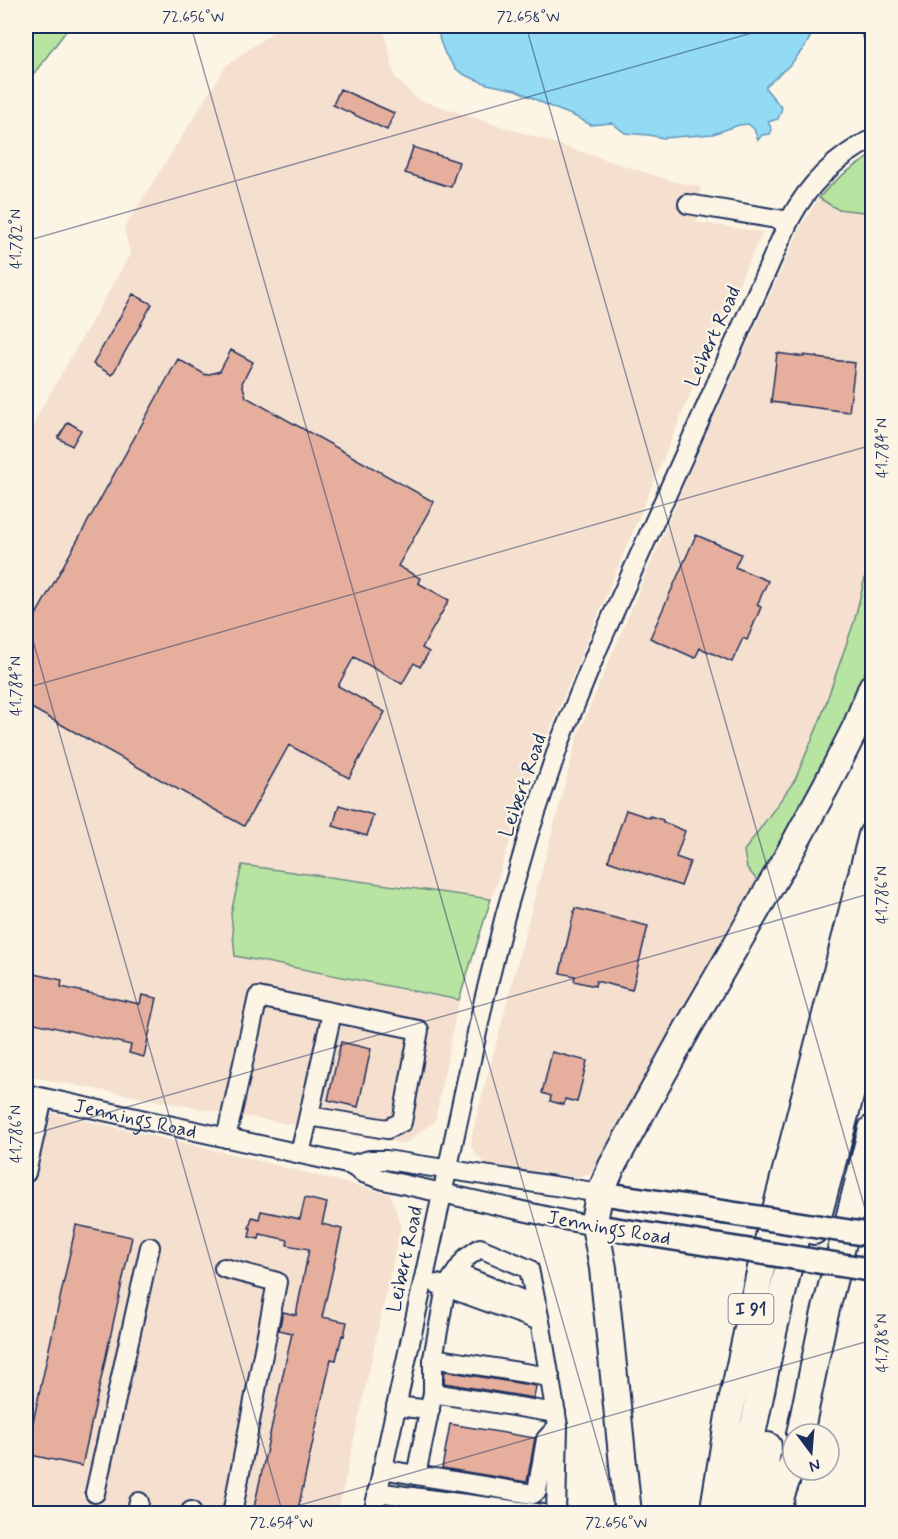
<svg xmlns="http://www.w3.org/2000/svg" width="898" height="1539" font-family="Mynerve,sans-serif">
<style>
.built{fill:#f5e0cf}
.green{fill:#b8e4a2;stroke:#6a8a80;stroke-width:1.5}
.water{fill:#93daf5;stroke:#6396b9;stroke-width:1.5}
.building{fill:#e6af9d;stroke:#1b2f5e;stroke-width:1.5}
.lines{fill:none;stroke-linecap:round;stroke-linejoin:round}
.minor-casing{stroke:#1b2f5e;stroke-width:22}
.major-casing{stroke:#1b2f5e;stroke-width:27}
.highway-casing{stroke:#1b2f5e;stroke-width:30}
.minor{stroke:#fcf5e5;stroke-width:18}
.major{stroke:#fcf5e5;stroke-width:22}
.highway{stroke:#fcf5e5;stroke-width:26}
.major-bridge-casing{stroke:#1b2f5e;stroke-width:27;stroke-linecap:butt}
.major-bridge{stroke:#fcf5e5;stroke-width:22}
.ticks{fill:none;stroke:#1b2f5e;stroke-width:1.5;stroke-opacity:0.45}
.labels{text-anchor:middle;stroke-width:4.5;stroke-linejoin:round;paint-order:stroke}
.shield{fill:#fcf5e5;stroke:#5e6a86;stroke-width:1.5}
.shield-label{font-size:18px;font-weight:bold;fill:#1b2f5e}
.street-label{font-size:20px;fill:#1b2f5e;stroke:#fcf5e5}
.neatline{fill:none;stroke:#1b2f5e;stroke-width:2}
.ticks-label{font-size:15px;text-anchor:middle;fill:#1b2f5e}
</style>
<rect width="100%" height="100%" fill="#fcf5e5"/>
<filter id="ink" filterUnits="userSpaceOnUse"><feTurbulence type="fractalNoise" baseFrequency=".0167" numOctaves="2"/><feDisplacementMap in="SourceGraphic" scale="12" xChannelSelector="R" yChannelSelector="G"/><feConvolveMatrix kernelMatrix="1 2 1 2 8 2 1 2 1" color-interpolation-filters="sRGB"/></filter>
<g filter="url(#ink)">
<path class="built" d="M281 26H383L395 77 417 99 672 181 701 187 697 222 763 232 718 328 527 785 491 902 235 956 459 1000 435 1121 404 1144 202 1109 26 1076V440L40 411 130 254 124 228 226 66Z
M819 198 837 209 872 213V549L854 622 819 723 795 780 744 851 760 884 700 981 636 1099 604 1155 591 1173 577 1177 504 1167 485 1163 476 1155 471 1145 472 1134 578 734 693 464 801 226Z
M26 1107 228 1153 390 1194 401 1225 338 1513 26 1514Z"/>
<path class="green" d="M26 26H70L26 84Z
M872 156V213L837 209 819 198C834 179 852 167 872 156Z
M872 549V654L849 713 827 761 760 884 747 868 744 851 795 780 819 723 854 622Z
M242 865 491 899 459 1000 235 956 231 913Z"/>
<path class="water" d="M441 26H816L806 45 791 64 766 86V89L782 108 778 119 768 122 772 130 770 134 762 135 758 140 754 129 748 124 739 125 713 134 663 138 649 135 625 133 612 123 591 125 574 116 551 107 516 90 487 84 465 75 456 69 445 54 439 38Z"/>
<path class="building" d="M340 89 394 113 387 130 333 105Z
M413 147 459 162 451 187 405 173Z
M133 294 152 304 112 375 93 364Z
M231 350 253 362 242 383 246 397 434 502 398 566 420 578 418 583 449 600 422 648 429 652 420 667 414 663 402 684 354 657 338 686 385 712 349 778 289 745 244 826 26 705V633L178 359 206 375 220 371Z
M777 353 804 357V355L817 357V358L855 363 849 412 771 402Z
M68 422 81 430 72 446 58 438Z
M696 535 741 554 735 567 768 581 757 605 761 607 747 640 743 638 732 662 700 648 695 658 650 638Z
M339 805 373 815 367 836 333 826Z
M626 810 650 818V816L663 820V822L685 831 676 857 690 862 681 886 608 861Z
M575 908 648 926 632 990 596 981 595 986 574 981 575 976 560 973Z
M26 972 62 980 61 987 140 1004 142 995 157 998 144 1057 129 1053 131 1045 26 1021Z
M341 1042 371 1049 358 1107 328 1100Z
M552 1052 587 1061 577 1102 565 1099 564 1105 550 1101 551 1096 542 1093Z
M305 1198 327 1203 322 1224 342 1229 322 1317 347 1322 344 1336 342 1335 336 1360 331 1359 297 1514H262L253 1512 292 1333 279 1330 283 1312 296 1315 309 1249 287 1245 288 1240 260 1234 259 1239 249 1237 251 1228H249L252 1217 259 1219 261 1211 300 1219Z
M76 1225 132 1237 82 1466 26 1454Z
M445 1371 536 1386 534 1398 444 1383Z
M450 1424 535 1438 527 1482 442 1468Z"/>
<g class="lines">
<g class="minor-casing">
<g id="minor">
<path d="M688 204 789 221"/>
<path id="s1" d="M26 1094 351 1165 363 1173 384 1180 563 1220 595 1226"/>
<path d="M226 1138 258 997 419 1030 402 1122 387 1129 309 1116"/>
<path d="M300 1154 332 1013"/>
<path d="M351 1165 370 1160H386L600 1193"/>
<path d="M26 1173 43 1098"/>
<path d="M224 1268 277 1282 232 1514"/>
<path d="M456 1273 491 1287"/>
<path d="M496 1289 537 1306"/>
<path d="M540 1321 446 1287 466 1258 480 1248 529 1269 540 1321 558 1426 556 1514"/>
<path d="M433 1358 550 1377"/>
<path d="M433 1393 556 1413"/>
<path d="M396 1406 430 1410"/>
<path d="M382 1469 416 1475 433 1393V1358L446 1287 437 1284"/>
<path d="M416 1475 533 1494 537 1491 546 1439 558 1426"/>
<path d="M377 1492 412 1497 411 1514"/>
<path d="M95 1493 150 1247"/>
<path d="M412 1497 543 1514"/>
<path d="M136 1514 139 1502"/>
<path d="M190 1514 191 1511"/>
<path d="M373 1514 484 1000 505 916 529 833 561 739 598 648 789 221C808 185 836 157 872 139"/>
</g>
</g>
<g class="major-casing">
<path id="major" d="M600 1193 723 1212
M595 1226 714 1245"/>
</g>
<g class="highway-casing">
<path id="highway" d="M814 1231 872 1014
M800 1434 824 1317 872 1129
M628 1514 603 1268 595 1226V1216L599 1196 612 1166 688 1028 789 854 826 786 856 727 872 687
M713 1514 729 1416 761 1268 872 835
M738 1514 748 1454 774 1328 872 916
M757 1514 768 1446
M776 1514 782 1492 793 1462"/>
</g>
<use href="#minor" class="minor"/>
<use href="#major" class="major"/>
<use href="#highway" class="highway"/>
<g class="major-bridge-casing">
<path id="major-bridge" d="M723 1212 872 1235
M714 1245 872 1270"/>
</g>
<use href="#major-bridge" class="major-bridge"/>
</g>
</g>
<path class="ticks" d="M191 26 618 1514M526 26 872 1233M861 26 872 65M26 241 776 26M26 616 283 1514M26 688 872 445M26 1136 872 893M269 1514 872 1340"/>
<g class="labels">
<rect class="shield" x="728.5" y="1294" width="45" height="30" rx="4.5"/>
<g class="shield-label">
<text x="751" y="1315">I 91</text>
</g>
<g class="street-label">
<text transform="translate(712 336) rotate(-66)" y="7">Leibert Road</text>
<text transform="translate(522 785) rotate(-71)" y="7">Leibert Road</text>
<text dy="7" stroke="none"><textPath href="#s1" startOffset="112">Jennings Road</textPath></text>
<text transform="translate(609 1227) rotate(10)" y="7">Jennings Road</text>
<text transform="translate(404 1259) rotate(-78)" y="7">Leibert Road</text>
</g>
</g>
<rect width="898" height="1539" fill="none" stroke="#fcf5e5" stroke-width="66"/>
<g transform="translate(811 1452) rotate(164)"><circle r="28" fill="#fcf5e5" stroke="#a2a6af" stroke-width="1.5"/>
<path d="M0-4.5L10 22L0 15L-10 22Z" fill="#1b2f5e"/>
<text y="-9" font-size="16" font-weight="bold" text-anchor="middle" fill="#1b2f5e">N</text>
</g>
<rect x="33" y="33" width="832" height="1473" class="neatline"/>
<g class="ticks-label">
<text x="193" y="22">72.656°W</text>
<text x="528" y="22">72.658°W</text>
<text transform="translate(16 239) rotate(-90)" y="5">41.782°N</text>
<text transform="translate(882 448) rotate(-90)" y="5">41.784°N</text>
<text transform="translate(16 686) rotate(-90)" y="5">41.784°N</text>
<text transform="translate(882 895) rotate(-90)" y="5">41.786°N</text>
<text transform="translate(16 1134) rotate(-90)" y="5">41.786°N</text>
<text transform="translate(882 1343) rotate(-90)" y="5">41.788°N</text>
<text x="281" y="1528">72.654°W</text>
<text x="616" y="1528">72.656°W</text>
</g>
</svg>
